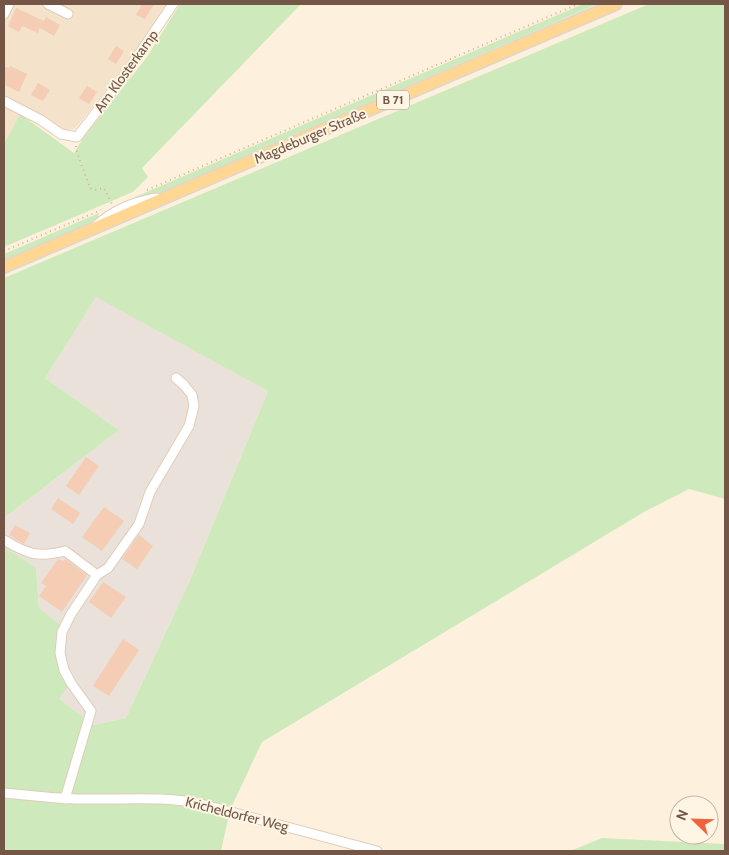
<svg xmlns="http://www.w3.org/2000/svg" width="729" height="855" font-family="Cabin,sans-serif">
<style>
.residential{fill:#f5e2cb}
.industrial{fill:#eae2da}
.green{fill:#ceeabc}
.building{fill:#f4cdb4}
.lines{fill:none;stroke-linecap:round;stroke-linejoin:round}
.minor-casing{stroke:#e1ccb9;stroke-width:11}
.major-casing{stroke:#ddd6d2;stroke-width:14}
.path{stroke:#d8b197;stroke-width:2;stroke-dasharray:1 4;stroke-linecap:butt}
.minor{stroke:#fff;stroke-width:9}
.major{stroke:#ffd792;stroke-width:11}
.labels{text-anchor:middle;stroke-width:4;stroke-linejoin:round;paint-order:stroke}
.shield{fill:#fff5e4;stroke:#9d8675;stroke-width:1}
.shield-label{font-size:12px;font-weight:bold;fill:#735645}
.street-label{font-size:14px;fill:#735645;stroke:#fff5e4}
</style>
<rect width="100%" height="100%" fill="#fdf1dd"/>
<path class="residential" d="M4 4H167L132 58 75 129 65 130 24 106 4 145Z"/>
<path class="industrial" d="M96 296 268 391 190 580 126 718 94 725 58 699 62 669 61 626 39 608 36 567 4 547V518L119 430 45 378Z"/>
<path class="green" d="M180 4H301L142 168 148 177 133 192 4 247V144L20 114 74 153 83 138 147 57Z
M583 4H597L162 193 136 200 135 197Z
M649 4H725V499L689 489 644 512 262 742 231 808 183 796 161 795 160 802 183 804 229 815 221 851H4V547L36 567 39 608 62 626 59 637 69 684 59 699 94 725 126 718 190 580 268 391 96 297 45 378 119 430 4 518V278Z
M99 213 97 221 4 261V254Z
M602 838 725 844V851H570Z"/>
<path class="building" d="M142 4H154L145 19 136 15Z
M16 8 44 21 46 17 60 25 54 36 40 28 38 33 22 26 19 32 8 26Z
M116 46 124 51 116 64 108 59Z
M4 66 9 68 10 66 27 74 19 92 4 85Z
M38 83 50 90 43 101 31 95Z
M87 86 97 92 89 104 79 98Z
M86 457 99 466 79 495 66 486Z
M58 498 80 513 73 524 51 509Z
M104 507 124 521 102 551 82 537Z
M15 525 30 533 24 544 9 535Z
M139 535 153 546 137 569 122 559Z
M58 559 63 561 65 559 87 575 62 612 39 596 46 586 41 583Z
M103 582 126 597 111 618 89 602Z
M123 639 139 650 109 696 93 686Z"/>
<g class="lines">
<g class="minor-casing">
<path id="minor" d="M48 4 68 14
M4 14 9 4
M4 101 41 120 61 134 77 137 125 75 173 4
M96 226C113 210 133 202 156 198
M4 540C27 554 38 558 65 551L97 575
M4 793C30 795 55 799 81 799 123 800 164 795 205 805L377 851
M65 799 91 711 71 683 64 670 60 653 62 632 71 614 97 575 108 568 139 524 150 492 189 426 194 406 192 395 184 385 176 378"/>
</g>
<g class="major-casing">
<path id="major" d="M4 267 616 4"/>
</g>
<path class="path" d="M76 146C76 153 87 179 90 188L95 190 104 188 112 204
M147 190 578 4
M4 251 101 210"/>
<use href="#minor" class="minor"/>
<use href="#major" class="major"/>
</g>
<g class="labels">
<rect class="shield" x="377" y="90.5" width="32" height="19" rx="4"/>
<g class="shield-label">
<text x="393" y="104">B 71</text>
</g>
<g class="street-label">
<text transform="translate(126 71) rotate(-54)" y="5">Am Klosterkamp</text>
<text transform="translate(310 136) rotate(-23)" y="5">Magdeburger Straße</text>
<text transform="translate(237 814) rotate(14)" y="5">Kricheldorfer Weg</text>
</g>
</g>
<rect width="729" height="855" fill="none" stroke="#735645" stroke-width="10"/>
<g transform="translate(694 820) rotate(293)"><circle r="24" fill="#fff5e4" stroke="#c7b5a4"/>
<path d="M0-4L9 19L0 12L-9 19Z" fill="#ee643b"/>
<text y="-8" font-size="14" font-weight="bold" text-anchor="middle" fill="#735645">N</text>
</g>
</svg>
